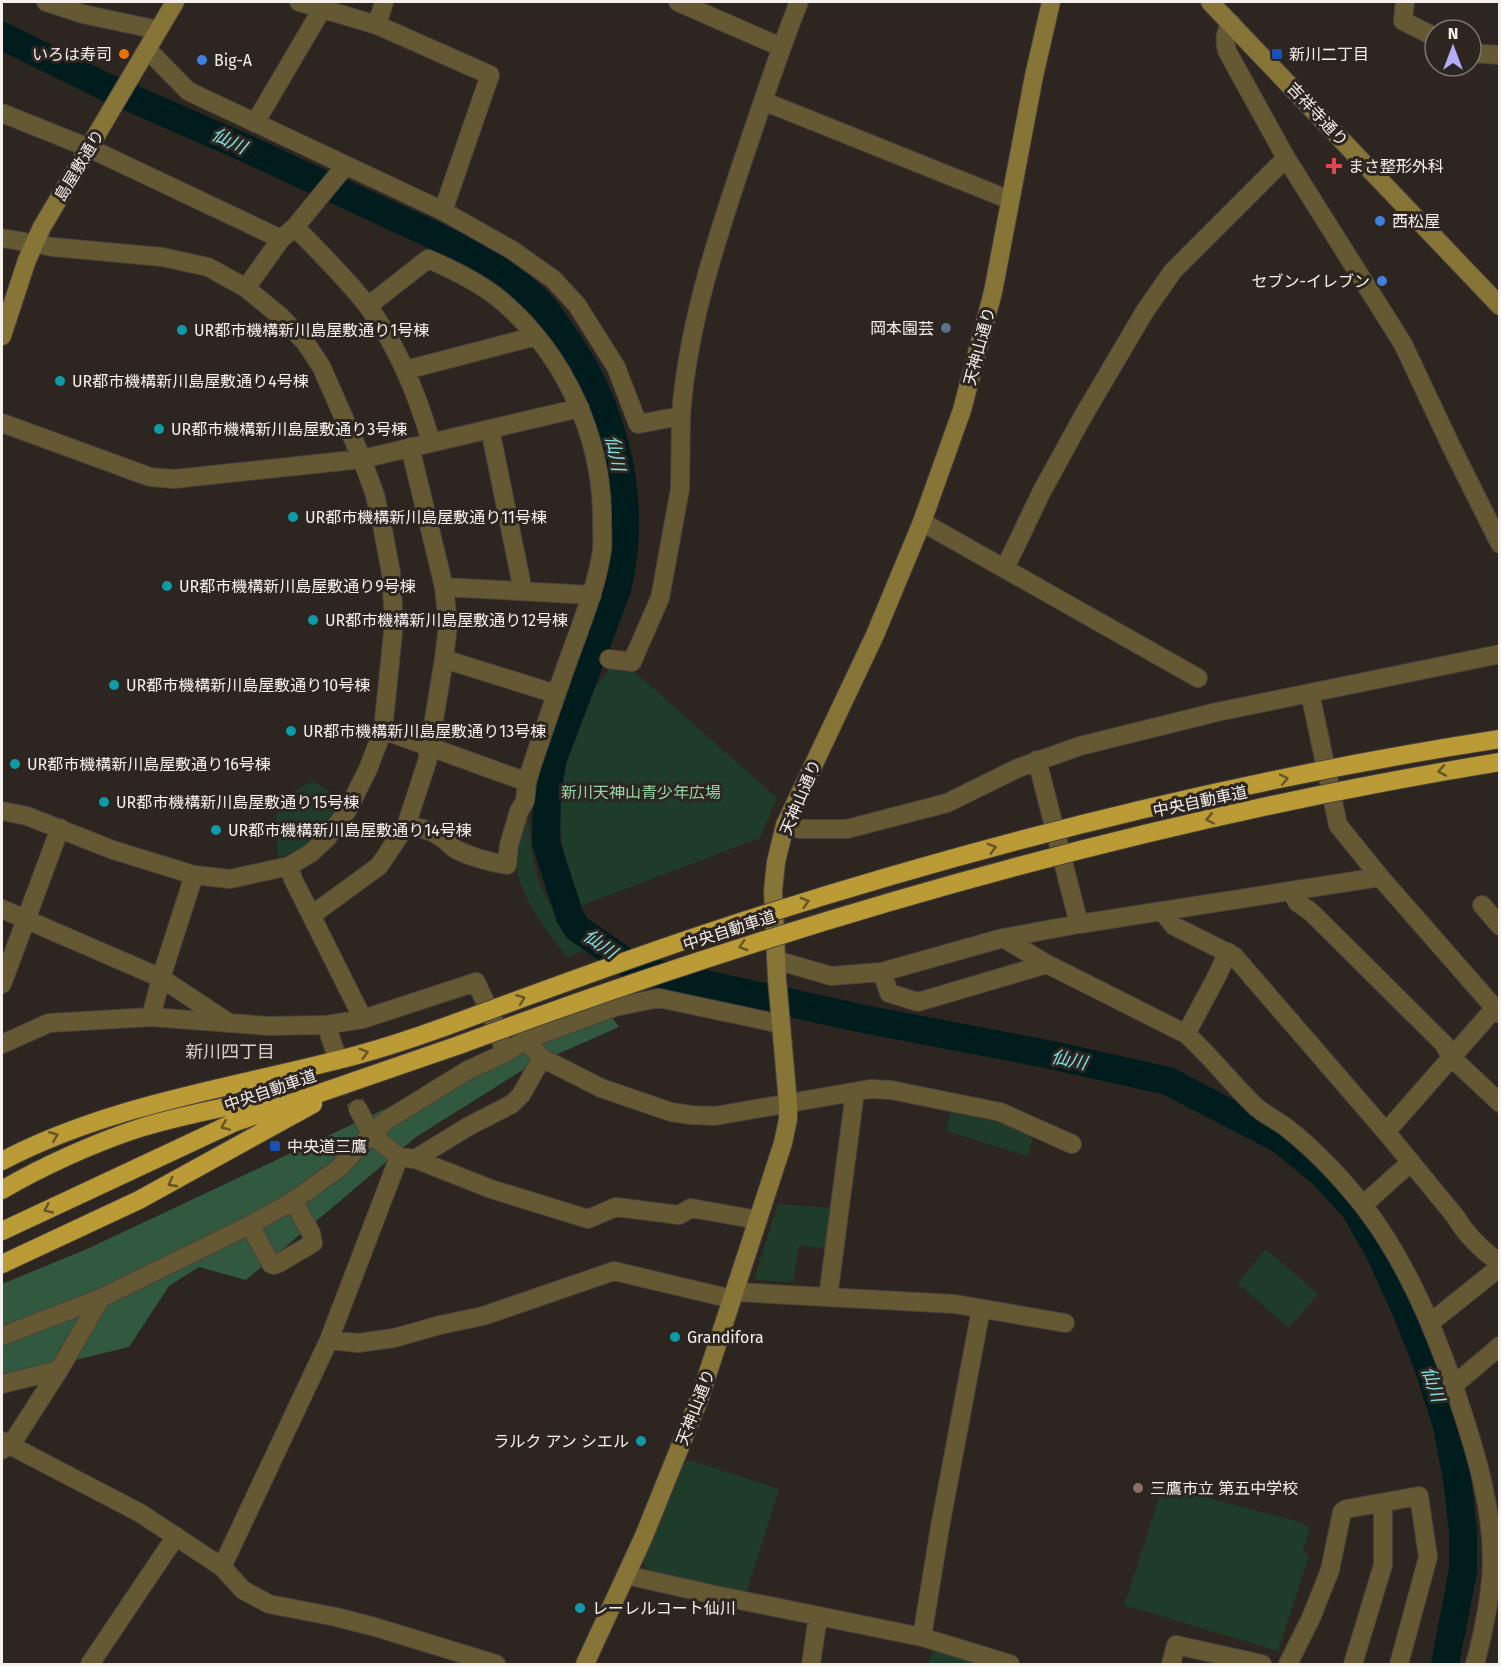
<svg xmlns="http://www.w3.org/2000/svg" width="1501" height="1666" font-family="'Fira Sans','Noto Sans JP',sans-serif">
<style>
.green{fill:#1f3b29}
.forest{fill:#31593f}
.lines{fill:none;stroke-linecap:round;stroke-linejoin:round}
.river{stroke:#001c1d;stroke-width:28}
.street-tunnel{stroke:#4b433f;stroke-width:18;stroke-dasharray:18 9;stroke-linecap:butt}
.street-casing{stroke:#49413d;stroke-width:20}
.secondary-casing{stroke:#49413d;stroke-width:20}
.highway-casing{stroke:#49413d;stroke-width:20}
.street{stroke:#655934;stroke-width:18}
.secondary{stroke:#877437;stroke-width:18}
.highway{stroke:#ba9b35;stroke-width:18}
.highway-bridge-casing{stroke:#49413d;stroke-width:20;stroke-linecap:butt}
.highway-bridge{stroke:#ba9b35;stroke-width:18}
.oneway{stroke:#655428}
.food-dot{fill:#e8710a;stroke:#2d2520;stroke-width:2}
.transit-dot{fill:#1a4fb4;stroke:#2d2520;stroke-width:2}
.shop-dot{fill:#3f7fe0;stroke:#2d2520;stroke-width:2}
.health-dot{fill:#e0444e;stroke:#2d2520;stroke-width:2}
.service-dot{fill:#5c6f8a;stroke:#2d2520;stroke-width:2}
.culture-dot{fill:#0f9aa8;stroke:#2d2520;stroke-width:2}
.education-dot{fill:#8d6e63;stroke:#2d2520;stroke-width:2}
.labels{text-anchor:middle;stroke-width:6;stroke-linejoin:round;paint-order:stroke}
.poi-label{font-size:16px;fill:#f6f0ed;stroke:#2d2520;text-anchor:start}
.street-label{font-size:16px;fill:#f6f0ed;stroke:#2d2520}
.park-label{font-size:16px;fill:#94d6a9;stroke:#2d2520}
.water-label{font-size:18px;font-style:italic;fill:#7fe2e3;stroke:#2d2520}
.neighbourhood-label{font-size:18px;fill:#d9cfc8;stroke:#2d2520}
</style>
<rect width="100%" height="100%" fill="#2d2520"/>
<path class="green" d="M618 657 777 798 760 838 580 906 564 856 554 783 585 701Z
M313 781 345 800 333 821 311 844 278 858 276 815 284 797Z
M528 812C530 837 532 867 542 889 552 912 569 931 584 950L568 958C539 923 503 875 518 828 519 822 525 817 528 812Z
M950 1112 1000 1123 1033 1137 1028 1156 946 1131Z
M778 1204 830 1208 825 1248 799 1246 793 1282 754 1280Z
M1266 1249 1318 1294 1289 1328 1237 1283Z
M690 1460 779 1489 746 1594 648 1571 642 1561 684 1463Z
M1163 1486 1300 1522 1310 1528 1303 1551 1309 1556 1278 1651 1124 1605Z
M933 1649 985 1664H928Z"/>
<path class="forest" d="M604 1006 619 1027 526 1068 416 1137 246 1280 199 1267 169 1286 129 1347 21 1373 2 1375V1284L87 1249Z"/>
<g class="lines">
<path class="river" d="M2 36 108 88 243 147 472 253C495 268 520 283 539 303 547 311 554 322 561 332 614 404 639 500 617 589L553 759 547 791 546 843 570 917 577 928 636 969 864 1019 1047 1054 1168 1081 1281 1140 1323 1174 1354 1208 1379 1251 1407 1313 1429 1369 1447 1426 1457 1478 1463 1532V1571L1445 1664"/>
<path class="street-tunnel" d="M335 1051 358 1109"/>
<g class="street-casing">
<path id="street" d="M46 2 83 14 158 30
M299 2 377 25 384 2
M678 2 781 47
M1405 2 1403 21 1435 37
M1231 23C1225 34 1224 39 1227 51L1286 158 1403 344 1450 444 1500 544
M377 25 490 75 443 211
M148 50 188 91 443 211 512 250 553 279 577 305 616 367 638 424 681 416C687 331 713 250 740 169 759 113 777 57 799 2
M1471 53 1500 55
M763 101 1010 200
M2 113 89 148 281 239
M255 123 322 9
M295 227C319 252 345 277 367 305 397 345 417 393 431 442
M2 238 53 247 162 257 208 267 246 288 280 316 305 342 321 366 362 459 375 495 383 530 391 573 394 623 383 730 368 769 347 811 327 838 311 853 289 866 230 879 194 875 113 850 27 816 2 811
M246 288 281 239 295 227 345 166
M368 306 428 259C454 270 481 283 503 302 566 357 603 439 602 522 602 531 603 541 602 550 597 584 584 617 572 650 558 688 545 727 532 765L527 782 525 801 519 811 509 845 507 865C490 862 473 858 457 850 451 847 447 841 442 838 432 830 418 827 406 826
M406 370 536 336
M2 423 150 477 174 479 362 459 580 408
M490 429 523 591
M922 522 1198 678
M1005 568 1042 491 1082 418 1145 311 1173 271 1286 158
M444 587 592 595
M444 659 556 694
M609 659 632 662 660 598 680 489 681 416
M1310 693 1338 825 1380 877 1500 1014
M383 730 527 782
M1037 760 1079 924
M785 825 799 829H847L947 803 1018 768 1080 746 1217 712 1500 654
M289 866 293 879 363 1019
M1291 891 1297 902 1311 912 1444 1044 1451 1057 1500 1103
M1482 905 1500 926
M2 909 161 978 229 1023
M1162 911 1174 926 1234 956 1386 1132 1455 1216C1467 1236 1481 1250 1500 1263
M312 915 379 866 406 826 427 762 444 659 448 625 444 587 410 447
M1003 938 1047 964 1186 1034C1211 1056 1231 1083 1255 1106 1266 1116 1281 1122 1292 1132 1318 1153 1341 1178 1362 1204 1407 1261 1437 1334 1459 1402 1476 1453 1491 1503 1492 1557 1492 1593 1484 1630 1475 1664
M776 960 831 976 882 972 1003 938 1079 924 1380 877
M882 972 889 993 918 1002 1047 964
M2 984 60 828
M151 1017 161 978 194 875
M326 1025 335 1051
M1186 1034 1217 976 1228 952
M525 1040 542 1058 601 1088 671 1112 691 1115 715 1116 870 1089 891 1090 1000 1112 1072 1144
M2 1044 49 1023 151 1017 268 1026 326 1025 363 1019 476 982 493 1019 505 1053
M358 1109 371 1134 399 1157 415 1159 491 1189 588 1219 616 1207 679 1215 691 1208 758 1220
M1386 1132 1494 1009
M415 1159 469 1126 512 1104 521 1095 542 1058
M1363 1205 1411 1162
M250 1225 271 1264 274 1265 279 1263 313 1243 311 1233 293 1201
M735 1292 955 1304 1065 1323
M828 1297 855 1092
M1430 1323 1500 1267
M2 1336 101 1298 250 1225 293 1201 339 1168 371 1134 387 1120 468 1070 505 1053 525 1040 615 1007 659 998 781 1024
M329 1340 358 1343 394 1338 440 1325 483 1316 614 1271 732 1299
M2 1384 59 1370
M1454 1385 1500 1346
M2 1441 140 1513 222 1567 243 1590 269 1604 336 1617 375 1627 496 1664
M2 1450 16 1437 59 1370 101 1298
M222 1567 329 1340 399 1157
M626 1575 715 1595 922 1637 1010 1664
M922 1637 940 1527 981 1309
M90 1664 176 1536
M811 1664 818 1616
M1171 1664 1176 1645 1262 1664
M1288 1664 1311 1618 1330 1570 1342 1512 1346 1509 1419 1496 1428 1557 1399 1664
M1353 1664 1383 1565V1503"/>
</g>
<g class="secondary-casing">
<path id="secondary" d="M1210 2 1500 306
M2 336 27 260 42 227 175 2
M585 1664 644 1536 700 1397 783 1143 788 1119V1103L777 979 773 891 776 862 785 825 875 635 922 522 962 410 993 292 1034 76 1051 2"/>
</g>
<g class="highway-casing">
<path id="highway" d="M2 1161C107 1106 224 1089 338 1060 375 1051 411 1039 447 1026
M2 1190C41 1167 96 1142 140 1128 185 1114 232 1106 279 1096
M2 1231 233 1123 459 1045
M2 1264 139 1200 313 1104"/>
</g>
<use href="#street" class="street"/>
<use href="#secondary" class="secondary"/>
<use href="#highway" class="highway"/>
<g class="highway-bridge-casing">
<path id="highway-bridge" d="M447 1026C536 993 625 960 716 930 970 847 1235 780 1500 739
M459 1045C797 920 1143 820 1500 762"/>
</g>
<use href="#highway-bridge" class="highway-bridge"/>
</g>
<defs><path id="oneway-chevron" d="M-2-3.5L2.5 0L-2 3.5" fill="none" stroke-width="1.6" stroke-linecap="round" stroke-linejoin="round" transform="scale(1.5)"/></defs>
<g class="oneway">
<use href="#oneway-chevron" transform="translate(1442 771) rotate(170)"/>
<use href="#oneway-chevron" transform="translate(1284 779) rotate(-12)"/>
<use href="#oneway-chevron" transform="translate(1210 819) rotate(168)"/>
<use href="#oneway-chevron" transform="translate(992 848) rotate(-16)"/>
<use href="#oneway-chevron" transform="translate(805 902) rotate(-17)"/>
<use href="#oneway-chevron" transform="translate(743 946) rotate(163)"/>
<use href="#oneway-chevron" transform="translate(521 999) rotate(-20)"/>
<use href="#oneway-chevron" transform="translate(364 1053) rotate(-16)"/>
<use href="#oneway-chevron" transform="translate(225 1126) rotate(157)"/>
<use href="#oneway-chevron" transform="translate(54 1136) rotate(-22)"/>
<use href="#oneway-chevron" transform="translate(172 1183) rotate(152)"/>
<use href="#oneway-chevron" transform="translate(48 1209) rotate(155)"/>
</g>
<circle class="food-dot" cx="124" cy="54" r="6"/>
<g class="transit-dot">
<rect x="1271" y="48" width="12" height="12" rx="3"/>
<rect x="269" y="1140" width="12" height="12" rx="3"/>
</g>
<g class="shop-dot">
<circle cx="202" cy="60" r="6"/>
<circle cx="1380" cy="221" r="6"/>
<circle cx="1382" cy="281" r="6"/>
</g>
<path class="health-dot" d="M1331 157h6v6h6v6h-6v6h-6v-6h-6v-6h6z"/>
<circle class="service-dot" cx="946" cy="328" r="6"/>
<g class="culture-dot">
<circle cx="182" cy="330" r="6"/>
<circle cx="60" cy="381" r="6"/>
<circle cx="159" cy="429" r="6"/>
<circle cx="293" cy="517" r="6"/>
<circle cx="167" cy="586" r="6"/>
<circle cx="313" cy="620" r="6"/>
<circle cx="114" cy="685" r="6"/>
<circle cx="291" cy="731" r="6"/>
<circle cx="15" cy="764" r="6"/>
<circle cx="104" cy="802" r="6"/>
<circle cx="216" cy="830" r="6"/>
<circle cx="675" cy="1337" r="6"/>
<circle cx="641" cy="1441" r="6"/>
<circle cx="580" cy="1608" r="6"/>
</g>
<circle class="education-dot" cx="1138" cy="1488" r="6"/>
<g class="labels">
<g class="poi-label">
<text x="112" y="60" text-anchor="end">いろは寿司</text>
<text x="1289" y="60">新川二丁目</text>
<text x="214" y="66">Big-A</text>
<text x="1348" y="172">まさ整形外科</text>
<text x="1392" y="227">西松屋</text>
<text x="1370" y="287" text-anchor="end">セブン-イレブン</text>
<text x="934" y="334" text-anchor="end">岡本園芸</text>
<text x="194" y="336">UR都市機構新川島屋敷通り1号棟</text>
<text x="72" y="387">UR都市機構新川島屋敷通り4号棟</text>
<text x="171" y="435">UR都市機構新川島屋敷通り3号棟</text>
<text x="305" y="523">UR都市機構新川島屋敷通り11号棟</text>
<text x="179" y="592">UR都市機構新川島屋敷通り9号棟</text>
<text x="325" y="626">UR都市機構新川島屋敷通り12号棟</text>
<text x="126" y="691">UR都市機構新川島屋敷通り10号棟</text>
<text x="303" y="737">UR都市機構新川島屋敷通り13号棟</text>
<text x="27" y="770">UR都市機構新川島屋敷通り16号棟</text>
<text x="116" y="808">UR都市機構新川島屋敷通り15号棟</text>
<text x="228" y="836">UR都市機構新川島屋敷通り14号棟</text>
<text x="287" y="1152">中央道三鷹</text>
<text x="687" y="1343">Grandifora</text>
<text x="629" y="1447" text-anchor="end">ラルク アン シエル</text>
<text x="1150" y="1494">三鷹市立 第五中学校</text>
<text x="592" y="1614">レーレルコート仙川</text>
</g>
<g class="street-label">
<text transform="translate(1318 114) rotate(47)" y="6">吉祥寺通り</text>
<text transform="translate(79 165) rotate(-59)" y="6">島屋敷通り</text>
<text transform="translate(979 346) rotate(-75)" y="6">天神山通り</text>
<text transform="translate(800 797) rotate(-67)" y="6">天神山通り</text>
<text transform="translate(1200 801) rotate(-12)" y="6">中央自動車道</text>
<text transform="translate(729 930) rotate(-18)" y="6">中央自動車道</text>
<text transform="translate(270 1090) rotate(-19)" y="6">中央自動車道</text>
<text transform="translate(695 1407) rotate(-69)" y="6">天神山通り</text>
</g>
<g class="park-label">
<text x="641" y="798">新川天神山青少年広場</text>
</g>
<g class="water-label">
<text transform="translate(229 141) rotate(25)" y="6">仙川</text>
<text transform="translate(615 453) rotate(78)" y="6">仙川</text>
<text transform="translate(600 944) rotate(35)" y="6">仙川</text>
<text transform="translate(1069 1060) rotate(12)" y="6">仙川</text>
<text transform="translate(1433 1384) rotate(71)" y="6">仙川</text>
</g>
<g class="neighbourhood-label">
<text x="230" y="1058">新川四丁目</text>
</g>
</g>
<rect width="1501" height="1666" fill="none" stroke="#f6f0ed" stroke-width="6"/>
<g transform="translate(1453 48)"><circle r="28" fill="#2d2520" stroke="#7d7672" stroke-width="1.5"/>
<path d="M0-4.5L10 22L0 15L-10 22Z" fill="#b4acf9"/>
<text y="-9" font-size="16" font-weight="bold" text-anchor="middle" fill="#f6f0ed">N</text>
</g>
</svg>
